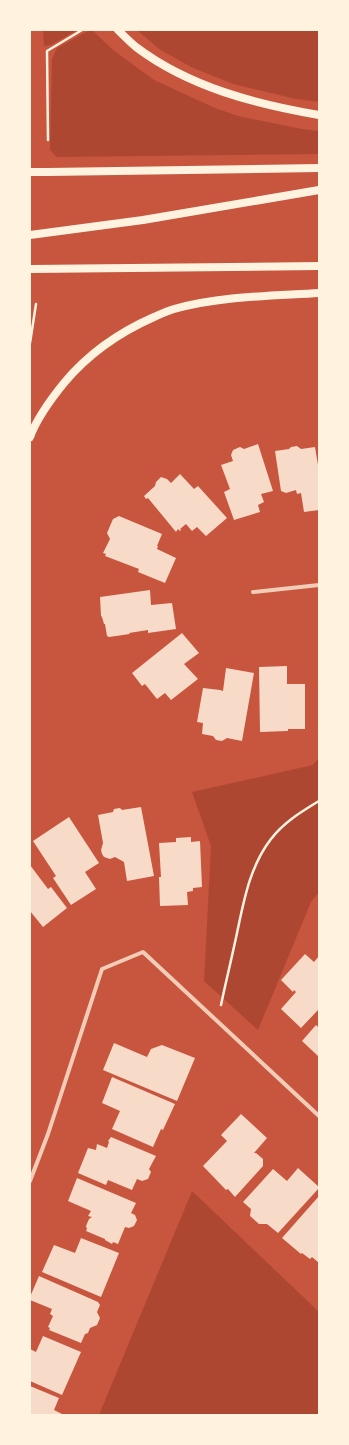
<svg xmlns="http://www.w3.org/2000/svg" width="349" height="1445" font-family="'Public Sans',sans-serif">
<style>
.green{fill:#ae4732}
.building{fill:#f7dbc8}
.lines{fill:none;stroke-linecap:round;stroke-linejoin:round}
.path{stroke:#fff3e0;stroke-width:2.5}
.minor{stroke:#f1ccb7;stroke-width:4}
.secondary{stroke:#fff3e0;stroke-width:8}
</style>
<rect width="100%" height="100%" fill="#c8553d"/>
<path class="green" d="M43 30H77L51 45 44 46Z
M90 30H92L113 50 154 80 215 108 238 116 302 129 319 131V154L57 157 50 150 52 59 57 48Z
M137 30H319V102L296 99 233 84 191 67 159 49Z
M319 758V892L311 902 258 1030 204 981 211 846 192 792 313 765Z
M192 1191 319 1312V1415H99Z"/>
<path class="building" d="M258 444 273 491 261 494 264 502 258 505 260 512 234 520 224 492 230 489 221 465 233 461 231 455 233 450 240 447 244 449Z
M297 446 301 449 315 447 319 471V510L304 512 301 493 297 494 296 490 286 493 281 491 275 451 289 449 291 447Z
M180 474 194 489 198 486 227 518 206 536 197 527 192 531 186 524 180 529 181 530 180 531 178 529 176 532 148 498 146 499 144 496 155 486 156 482 161 477 167 479 171 483Z
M119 516 162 534 157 546H158L157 549 176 558 165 583 138 572 139 569 105 556 106 554 103 553 110 539 107 533 113 519Z
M150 590 151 605 172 603 176 629 148 633V630L129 633 130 634 109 637 107 636 105 624H104L102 617 101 616 100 597Z
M182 633 199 653 184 664 198 679 171 700 165 693 157 699 145 684 142 686 132 673Z
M287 666V684H305V729H288V731L260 732 259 667Z
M226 668 254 673 242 741 227 738 222 741 216 740 213 736 202 734 203 723 197 722 203 688 220 690 223 691Z
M141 807 154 876 127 881 124 862 115 857 110 859 104 857 102 854 101 850 103 843 98 815 113 812 114 809 120 808 122 810Z
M69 817 99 863 85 872 96 889 71 905 53 878 56 876 33 841Z
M191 837V842L200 841 202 887 193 888V891L187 892 188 905 160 906 159 877H161L159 843 176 842V838Z
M30 865 48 889 51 887 67 908 43 927 30 911Z
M305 954 314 962 319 956V1011L318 1010 301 1028 281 1009 296 992 294 990 293 992 281 980Z
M316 1025 318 1027 319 1025V1057L302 1041Z
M114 1043 147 1057 151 1049 162 1045 195 1058 177 1101 103 1070Z
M112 1077 175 1104 163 1130 161 1129 153 1147 112 1129 120 1111 102 1103Z
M241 1114 267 1138 254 1153H256L263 1159V1166L235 1197 228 1189 226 1190 203 1166 227 1141 221 1135Z
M111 1137 156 1156 149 1169 151 1172 148 1179 142 1181 137 1179 132 1190 108 1180 106 1185 78 1173 88 1148 96 1150 97 1144 107 1148 109 1142 108 1141Z
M298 1168 319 1187V1188L278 1233 267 1224H259L250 1216 251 1209 243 1202 273 1169 287 1181Z
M77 1178 136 1203 131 1213 135 1215 137 1220 134 1226 129 1228 125 1227 118 1244 113 1242 112 1244 105 1240V1239L86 1231 87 1229 86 1226 89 1219 92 1217 88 1216 91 1211 68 1201Z
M319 1196V1263L312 1257 310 1259 302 1253 301 1254 282 1238Z
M81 1238 119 1253 101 1297 42 1272 54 1245 75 1253Z
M39 1276 98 1302 100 1305 97 1312 100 1318 97 1325 90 1328 88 1333 85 1334 81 1343 49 1330 50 1328 48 1327 53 1316 50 1314 52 1309 30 1300V1297Z
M43 1336 81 1352 62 1395 30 1381V1349L36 1352Z
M30 1386 59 1398 54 1410 62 1414V1415H30Z"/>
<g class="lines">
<path class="path" d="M48 140 47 51 82 30
M30 343 36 304
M221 1005C226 981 232 957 237 933 244 900 250 866 271 839 284 822 301 812 319 801"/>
<path class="minor" d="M253 592 319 585
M30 1181 48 1134 102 969 143 952 319 1116"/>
<path class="secondary" d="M118 30C124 36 130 42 136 47 189 87 255 104 319 115
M30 172H47L319 168
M30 235 143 220 319 190
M30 269 319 266
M30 437C37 418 51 399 64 383 88 354 120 332 154 317 161 314 167 311 174 309 221 296 271 296 319 293"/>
</g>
<rect width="349" height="1445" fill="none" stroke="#fff3e0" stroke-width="62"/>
</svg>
